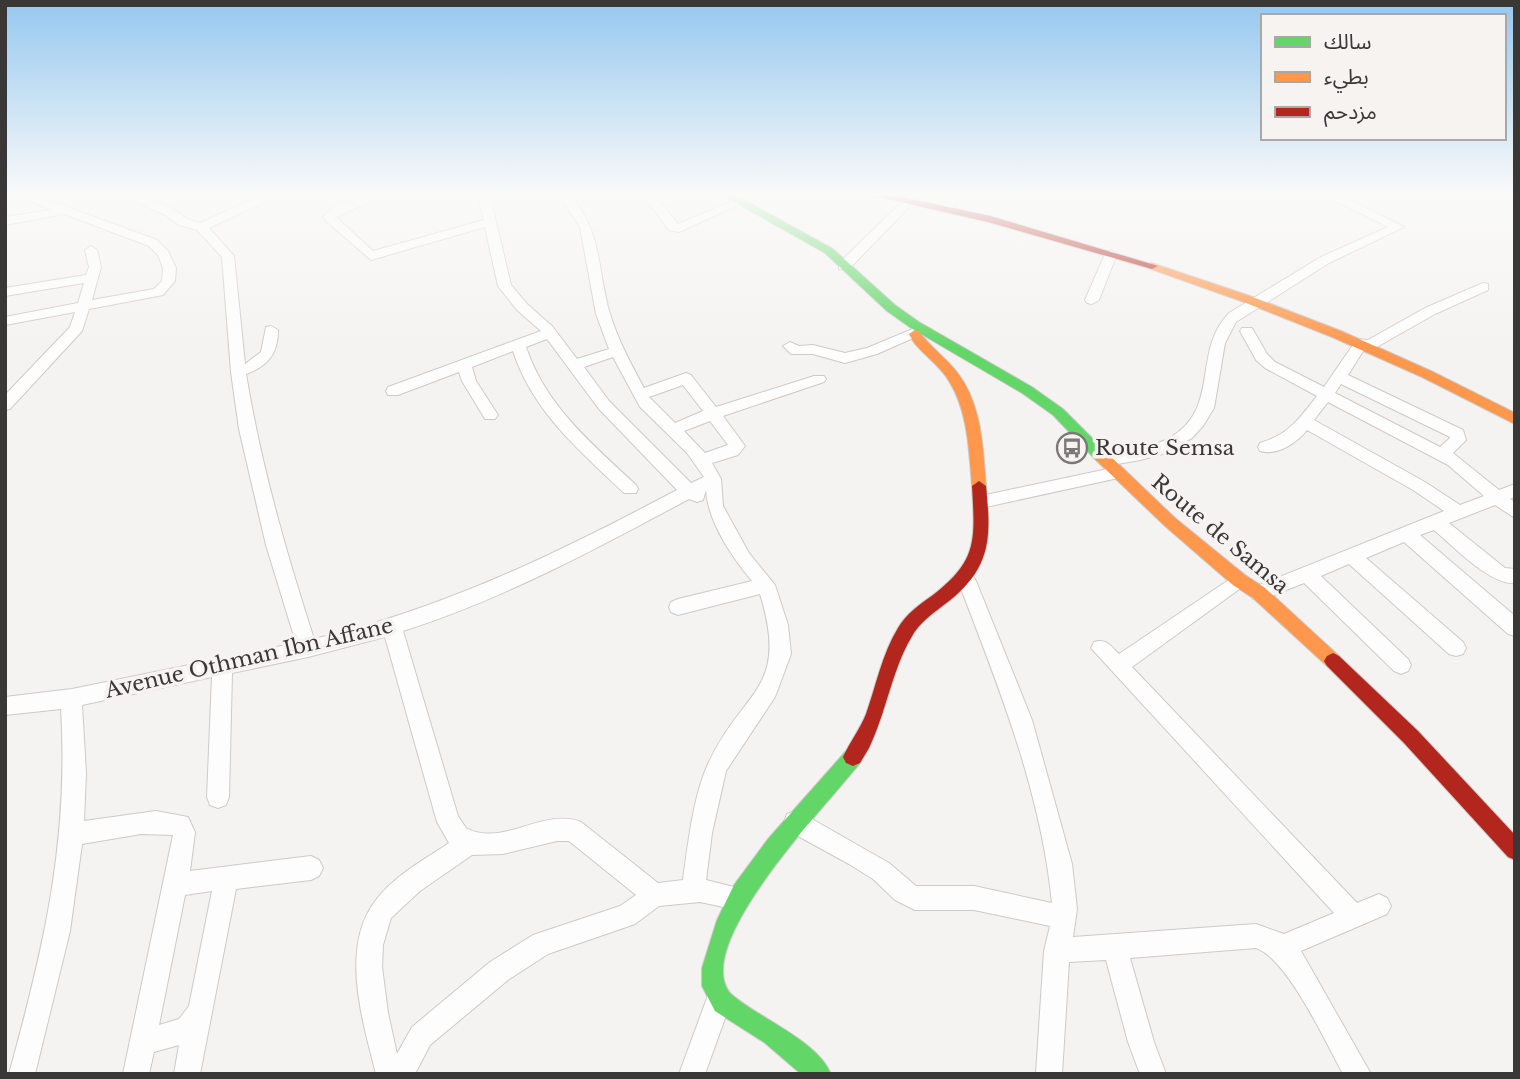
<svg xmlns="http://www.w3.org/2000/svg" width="1520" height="1079" font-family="'Libre Baskerville','Noto Sans Arabic',serif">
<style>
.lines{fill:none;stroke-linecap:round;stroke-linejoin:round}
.street-casing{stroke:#cccac9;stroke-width:2}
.fast-casing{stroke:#cccac9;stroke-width:2}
.slow-casing{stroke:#cccac9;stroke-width:2}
.jam-casing{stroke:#cccac9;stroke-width:2}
.street{fill:#fefdfd;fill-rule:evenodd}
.fast{fill:#63d668;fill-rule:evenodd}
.slow{fill:#ff974d;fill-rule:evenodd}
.jam{fill:#b3261e;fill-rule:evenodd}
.labels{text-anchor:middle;stroke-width:7;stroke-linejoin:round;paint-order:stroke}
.poi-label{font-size:21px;fill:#393837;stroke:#f6f3f0;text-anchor:start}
.street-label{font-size:21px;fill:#393837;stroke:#f6f3f0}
</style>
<rect width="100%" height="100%" fill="#f5f3f1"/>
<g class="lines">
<g class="street-casing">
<path id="street" d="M19 196H37L157 240 168 251 176 268 175 281 163 295 89 309 82 331 10 409 5 410V395L70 327 75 312 5 325V317L78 303 84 283 5 296V288L86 275 89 267 85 250 91 246 97 250 101 267 92 300 154 289 162 281 163 268 158 255 149 246 64 214 5 225V217L51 210Z
M125 196H142L173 209 187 219 200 223 260 196H277L209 228 234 256 245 364 261 352 266 327 271 326 278 330C278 354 268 366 246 374 261 465 286 552 314 639 444 609 560 552 677 490L599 409 547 339 526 347C546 406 591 443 636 485L638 489 636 493H624C580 451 532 411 513 351L472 367 476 381 498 415 495 419H485L462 381 459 372 398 395H388L386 391 388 387 541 331 517 310 498 286 485 227 371 260 325 220 323 217C335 201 363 196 383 196L336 217 373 251 484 220 478 196H490L511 285 527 304 552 326 577 359 609 349 596 314 580 227 559 196H571C603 234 597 270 610 314 618 340 631 364 644 388L686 373 691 375 716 407 814 376H824L826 379 824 382 723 416 745 446 738 455 712 463 721 479 723 506 749 553 775 585 788 625 791 654 775 697 726 771 712 833 706 880 746 890 750 898 746 906 738 910 700 902 659 906 635 924 548 954 508 980 430 1045 415 1074H376C363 1022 339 947 376 900 395 875 424 860 449 843L437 822 385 637 308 657 232 673 229 797 226 805 218 808 210 805 207 797 212 677 82 705 86 773 84 821 156 811 188 817 195 832 190 871 311 856 319 860 323 868 319 876 311 880 236 889 200 1074H174L179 1045 154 1052 149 1074H123L173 835 141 834 82 844 70 931 35 1074H9C44 947 69 841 61 709L5 715V697L72 689 296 643 266 545 239 429 231 372 222 257 197 230 179 225 165 215ZM613 357 640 407 687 453 704 477 691 483 609 401 584 367ZM683 385 703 411 675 423 649 397ZM710 421 728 445 705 453 684 431ZM706 490C708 522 732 557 752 581L678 599 671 602 669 607 671 612 678 615 760 594C790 691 743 688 708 764 693 797 688 844 683 880L658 883 581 822C544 807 502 848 466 828L458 816 403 631C503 599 596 549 689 499L697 502 703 500ZM557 841H569L636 895 620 906 533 935 490 962 412 1027 397 1054 388 1013 382 967 383 945 391 918 420 891 472 855 503 854ZM212 891 189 1006 179 1019 159 1025 185 895Z
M643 196H655L678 224 735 200 745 202 679 232 669 230Z
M949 196H961L950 211H942L940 208Z
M1326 196H1342L1404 227 1329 263 1236 322 1225 343 1214 408 1203 426 1192 438 1163 454 1140 460 1106 466 1100 464 1098 460 1100 456C1123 449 1146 450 1168 439 1222 409 1191 352 1229 313L1321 257 1388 227Z
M904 200 914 202 849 269H839V263Z
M1111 250 1117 254 1099 300 1092 304 1087 303 1085 300 1105 254Z
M1483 283 1488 284V290L1435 314 1375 348H1365L1348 375 1463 430 1466 440 1453 453 1499 490 1515 484V497L1510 499 1515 502V518L1495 505 1449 523 1505 568 1515 569V583C1491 586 1452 545 1434 530L1420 535 1515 616V636L1508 634 1404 542 1366 558 1463 642 1466 648 1463 654 1456 656 1449 654 1349 564 1321 576 1408 659 1411 665 1408 671 1401 674 1394 671 1304 583 1259 601 1252 598 1250 593 1252 588 1444 511 1413 490 1307 430C1297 443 1277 456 1260 451L1258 447 1260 443C1288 435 1300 418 1317 396L1265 368 1256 360 1240 331 1242 328H1252L1267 354 1275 362 1324 387 1357 339 1368 340 1425 308ZM1341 384 1450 437V438L1440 447 1335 393ZM1328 402 1448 465 1484 496 1460 505 1425 482 1314 420Z
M915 328 920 329V335L877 354 845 363 813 354H791L783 346 790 342 799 346 813 345 845 353 867 348Z
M1117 467 1123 469 1125 473 1123 477 981 508 973 502 981 496Z
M1239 573 1245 575 1248 580 1245 585 1132 667 1357 903 1379 894 1387 898 1391 906 1387 914 1301 951 1371 1074H1343C1326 1043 1287 958 1256 948L1130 958 1154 1042 1166 1074H1140L1128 1042 1106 960 1069 962 1062 1074H1036L1044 951 1050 926 974 910H915L895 900 873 879 849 864 787 830 784 822 787 814 795 811 803 814 889 863 916 886H974L1052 903C1041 791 998 685 958 581L961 576 967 574 973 576 976 581 1032 720 1072 864 1077 909 1073 937 1256 924 1284 934 1334 913 1091 648 1094 642C1106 638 1111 646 1119 654Z
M719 986 728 990 732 999 705 1074H679L710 990Z"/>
</g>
<g class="fast-casing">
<path id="fast" d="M724 196H737L833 249 895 305 919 322 1032 387 1063 409 1107 453 1109 457 1107 461H1097L1053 415 1022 393 911 328 887 311 825 253Z
M853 748 860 751 863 757 860 763C830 802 688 946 731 994 758 1018 817 1040 831 1074H801L765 1043 715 1011 702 986V968L717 920 734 885 768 839 846 751Z"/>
</g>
<g class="slow-casing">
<path id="slow" d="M1152 263 1250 296 1341 331 1431 371 1515 413V424L1422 377 1332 337 1241 301 1148 268V264Z
M915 330 919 331C930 347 945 357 956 371 982 403 983 448 986 486L984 490H974L972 486C969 451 968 411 949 381 940 365 923 355 913 341L909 334Z
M1102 452 1107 453 1175 518 1245 575 1265 588 1339 656 1342 661 1339 666 1333 669 1327 666 1253 598 1233 585 1165 526 1097 461 1095 457 1097 453Z"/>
</g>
<g class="jam-casing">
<path id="jam" d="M875 196H897L990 216 1158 266 1152 269 988 222Z
M979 481 986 486C991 536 992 567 949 601 935 612 919 622 911 638 892 670 886 713 869 748L860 763 853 766 846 763 843 757C850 742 860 729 866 714 876 686 882 654 898 628 906 614 920 604 933 595 978 560 975 540 972 486Z
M1333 653 1339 656 1418 731 1515 835V860L1508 857 1404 743 1327 666 1324 661 1327 656Z"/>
</g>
<use href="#street" class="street"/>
<use href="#fast" class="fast"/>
<use href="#slow" class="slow"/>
<use href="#jam" class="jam"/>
</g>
<linearGradient id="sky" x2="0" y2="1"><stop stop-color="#95c8ef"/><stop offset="0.56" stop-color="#fafaf9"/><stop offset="1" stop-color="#fafaf9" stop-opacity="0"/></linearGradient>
<rect width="1520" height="347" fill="url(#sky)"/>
<defs>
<g id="bus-ring" transform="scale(1.575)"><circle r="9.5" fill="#f6f3f0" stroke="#7b7978" stroke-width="1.5"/><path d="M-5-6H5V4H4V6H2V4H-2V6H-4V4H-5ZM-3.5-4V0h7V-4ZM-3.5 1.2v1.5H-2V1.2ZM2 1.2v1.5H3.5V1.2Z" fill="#7b7978"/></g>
</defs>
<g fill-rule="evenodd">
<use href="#bus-ring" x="1072" y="448"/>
</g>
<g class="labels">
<g class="poi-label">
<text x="1095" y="455">Route Semsa</text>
</g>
<g class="street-label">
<text transform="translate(1220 534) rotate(40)" y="7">Route de Samsa</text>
<text transform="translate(249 658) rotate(-13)" y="7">Avenue Othman Ibn Affane</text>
</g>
</g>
<rect width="1520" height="1079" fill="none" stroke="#393837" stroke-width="14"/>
<rect x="1261" y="14" width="245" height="126" fill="#f6f3f0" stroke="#aaa8a6" stroke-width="2"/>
<rect x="1275" y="37" width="35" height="10" fill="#63d668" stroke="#aaa8a6" stroke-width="2"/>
<text x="1324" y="49" font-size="21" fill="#393837">سالك</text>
<rect x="1275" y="72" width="35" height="10" fill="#ff974d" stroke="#aaa8a6" stroke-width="2"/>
<text x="1324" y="84" font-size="21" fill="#393837">بطيء</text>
<rect x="1275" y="107" width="35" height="10" fill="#b3261e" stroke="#aaa8a6" stroke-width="2"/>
<text x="1324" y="119" font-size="21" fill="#393837">مزدحم</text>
</svg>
